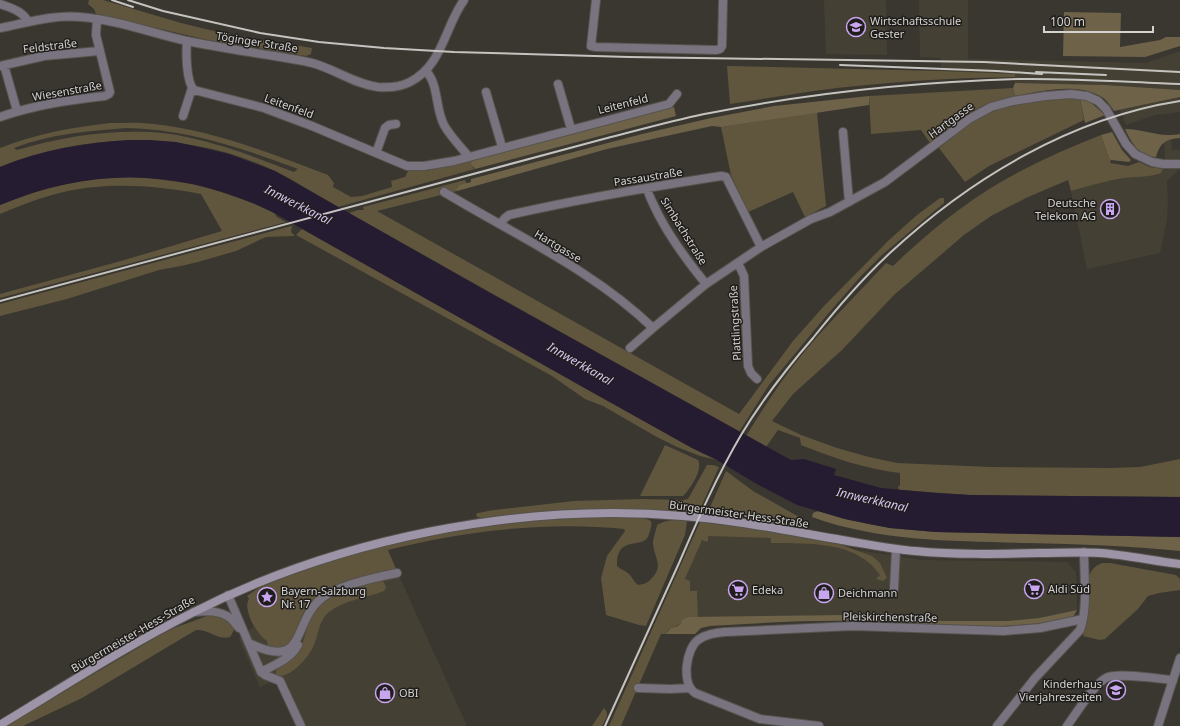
<svg xmlns="http://www.w3.org/2000/svg" width="1180" height="726" font-family="'Noto Sans',sans-serif">
<style>
.built{fill:#454034}
.green{fill:#60553d;fill-rule:evenodd}
.forest{fill:#6e6249}
.water{fill:#261c31}
.lines{fill:none;stroke-linecap:round;stroke-linejoin:round}
.minor-casing{stroke:#56534d;stroke-width:10}
.tertiary-casing{stroke:#56534d;stroke-width:10}
.secondary-casing{stroke:#56534d;stroke-width:10}
.minor{stroke:#78737f;stroke-width:8}
.tertiary{stroke:#78737f;stroke-width:8}
.secondary{stroke:#9d95a7;stroke-width:8}
.rail{stroke:#c5c3bf;stroke-width:2}
.labels{text-anchor:middle;stroke-width:3;stroke-linejoin:round;paint-order:stroke}
.poi-label{font-size:11px;fill:#d4d3cf;stroke:#201e1c;text-anchor:start}
.street-label{font-size:11px;fill:#d4d3cf;stroke:#201e1c}
.water-label{font-size:12px;font-style:italic;fill:#d8c2f3;stroke:#201e1c}
</style>
<rect width="100%" height="100%" fill="#3a3731"/>
<path class="built" d="M824 0H886L887 55 826 54Z
M919 0H968V59L1146 63 1180 51V90L1105 85 1015 83 1014 74 941 71V58L920 57Z
M1180 97V112L1155 115 1126 125 1120 110Z
M1171 138 1172 150H1180V159L1165 160 1164 143Z
M1163 169H1180L1167 181 1168 202 1167 220 1160 253 1087 269 1071 191 1099 183 1124 178 1157 175 1161 173Z
M705 529 772 537 922 560 1067 562 1076 572 1077 610 1039 618 1007 621H942L913 619 905 616 851 613 843 615 698 618 697 591H690L685 580Z
M396 569 467 726H298L280 686 273 681 260 687 239 639 254 626 258 633 275 647 287 644 297 630 305 610 315 598 321 593 350 581Z"/>
<path class="green" d="M89 0H103L181 23 226 34 312 48 311 54 306 56 208 40 96 14 94 9 88 4Z
M727 66 941 71 1015 74V77C948 78 881 82 814 91 786 95 758 100 730 104Z
M1013 88 1015 96 982 106 963 117 930 143 921 130 871 134 869 96Z
M1060 98H1080L1084 120 989 166 965 182 939 148C953 136 969 121 987 114 1010 104 1036 102 1060 98Z
M817 112 826 206 805 217 793 192 748 212 731 175 721 127Z
M110 123C125 123 139 122 153 124 214 130 271 154 328 175L334 183 333 187 351 197 362 196 392 187 391 181 405 177 408 171H426L472 160 473 168 475 169 338 207C317 195 297 182 275 171 190 130 86 132 0 167V148C36 134 72 127 110 123ZM126 128C185 129 243 148 298 169L294 172C271 164 248 154 225 147 201 140 175 133 150 132 105 130 61 137 17 150L14 148C49 134 88 131 126 128Z
M1101 135 1109 158 1111 160 1110 163 1128 166 1139 162 1150 167 1163 169 1161 173C1154 177 1133 177 1124 178 1106 181 1089 186 1071 191L1068 180 1026 198 991 216 964 235 894 295 842 350 793 394 772 421 801 435 837 448 869 457 897 463 991 467 1111 468 1140 467 1180 459V497L970 495 899 490 898 487 900 485V473C866 469 833 458 801 445L800 438 778 430 766 447 746 436C764 407 783 377 805 351 831 320 859 292 886 263L893 266C929 231 973 196 1017 173 1045 158 1073 146 1101 135Z
M107 177H142L193 184 218 191 259 205 274 212 277 217 286 222 0 298V294L121 261 222 231 201 194C152 185 101 181 52 195 34 200 17 207 0 214V205C34 191 70 181 107 177Z
M465 180 467 184 460 186 457 188V191L377 211 739 414 793 341 824 306 889 240 917 215 940 198H944V203L882 255 861 276 827 315 769 385 739 432 349 213 358 210H364L363 207Z
M291 226H292L291 232 295 236 266 237 236 251 198 262 181 266 159 270 67 299 0 316V304Z
M302 229 581 386 692 448 717 460 700 456 677 447 655 436 603 406 585 399 552 376 296 235Z
M665 445 698 460C703 470 691 488 683 496H640Z
M707 465H713L719 467 698 514 675 511 580 509 481 518 477 517 476 514 478 513 494 510 574 501 642 499 683 500 688 499Z
M726 471 753 491 801 518 802 524 801 526 797 527 707 514Z
M581 518C597 518 638 514 651 521 652 525 651 527 650 531 649 533 649 535 648 537 641 549 616 535 617 566 621 570 625 570 629 574 632 577 634 582 638 585 644 584 648 583 652 578 664 565 654 558 653 543 653 538 656 531 657 525 667 519 675 520 686 521L687 522 685 535 646 626 639 625 606 615 601 578 607 556 625 531 624 529C547 521 462 531 388 550L396 569C374 573 337 581 320 594 312 600 306 607 302 616 293 635 294 650 268 647L267 641C258 636 242 610 249 599L247 596 257 589C359 544 470 523 581 518Z
M700 522 769 531 839 544 872 556 880 563 887 578 883 581 876 579 880 575C856 540 809 544 771 543V538L708 536V541L707 542 702 540 685 579 690 581V591H697L698 618 688 617 678 625 668 630 666 634H661L621 726H609Z
M1102 563H1110L1176 575 1180 579V590L1159 593 1148 596 1138 609 1105 639 1100 640 1083 636 1087 623 1089 576C1092 569 1095 566 1102 563Z
M381 580 383 581 386 587 384 591C366 598 344 600 329 612 318 621 319 635 313 647 308 658 289 680 276 675 275 663 289 660 296 653 305 644 305 631 310 619 322 594 357 588 381 580Z
M210 615C220 616 230 618 234 630L230 637C219 641 209 629 196 630L82 698 23 726H7L75 685 160 635 174 628Z
M604 708C610 714 606 719 602 726H592Z"/>
<path class="forest" d="M1064 12 1121 13 1120 47 1160 40 1166 37H1180V46L1145 57 1063 56Z
M1015 83 1105 85 1180 90V97L1114 111C1111 107 1107 100 1102 97 1077 82 1042 91 1015 96L1013 88Z
M869 96V105L721 127 712 126 607 149 457 191V188L460 185 471 182V179L642 134 711 118 774 106Z
M1080 98 1088 100 1105 115 1085 123Z
M674 107 676 116 475 169 471 164 472 160 600 125Z
M1125 129C1146 129 1157 138 1180 134V138C1166 139 1160 143 1156 157 1139 157 1131 142 1125 129Z
M1112 132 1122 150 1131 160 1129 162 1111 160 1109 158 1101 135Z
M818 511 845 519 869 524 890 528 936 532 1180 537V551C1129 546 1079 544 1028 543 955 541 881 542 812 517L813 513Z
M1077 610 1073 617C1002 634 931 623 859 621 809 620 759 623 710 626L701 628 695 634H666C671 625 675 629 680 624 683 620 682 619 688 617L843 615 851 613H888L913 619 942 621H1007L1039 618Z"/>
<path class="water" d="M128 140H150L176 142 199 147 229 154 275 171 490 293 791 460 804 459 836 469 834 475 881 488 936 493 970 495 1180 497V537L936 532 890 528 869 524 845 519 797 505 755 483 717 460 692 448 581 386 274 213C184 168 92 166 0 205V167C41 150 84 143 128 140Z"/>
<g class="lines">
<g class="minor-casing">
<path id="minor" d="M596 0 591 46 596 47 716 50 720 49 722 46 723 0
M0 4C11 8 23 11 28 22
M187 41C186 52 186 82 194 90L264 108 312 126 407 166H424L454 161 669 104 677 94
M4 65 17 111
M0 66 44 56 99 51
M426 71C439 85 435 108 444 125 450 136 461 147 469 157
M558 84 571 129
M486 92 502 147
M183 116 192 88
M0 117C34 105 69 100 105 96L109 94 110 92 96 35 97 19
M843 132 849 202
M376 153 385 128 389 125 396 124
M647 188C649 197 654 205 658 214 671 239 688 262 706 284
M444 192C515 235 593 270 653 328L706 284 761 247 811 219 830 212 885 182 969 119 991 107 1013 101 1045 96 1071 94 1087 96 1098 101 1106 109 1126 144 1135 154 1152 162 1163 164H1180
M500 224 505 218 509 215C579 199 650 187 721 176L726 177 761 247
M738 263 744 276 748 366 751 373 757 379
M630 348 653 328
M894 589 896 549
M228 595 261 672 265 675 280 681 301 726
M194 612C206 611 220 610 230 618 233 620 236 625 239 628
M249 643C308 672 291 622 322 598 338 585 377 577 397 573
M261 672C274 665 291 659 298 645
M638 688 670 689 690 688
M819 726 760 719 695 693C681 683 686 649 698 640 706 634 716 633 725 632L853 626 1004 631 1040 628 1083 619
M997 726 1035 678 1080 630C1088 609 1084 575 1084 552
M1067 726C1076 714 1094 684 1106 678 1117 672 1159 679 1173 680"/>
</g>
<g class="tertiary-casing">
<path id="tertiary" d="M0 28C26 23 54 14 81 17 117 20 152 33 187 41 208 45 229 49 250 52 271 56 292 58 312 63 335 69 354 84 378 87 389 88 400 87 410 82 443 65 444 28 464 0
M1158 726 1180 658"/>
</g>
<g class="secondary-casing">
<path id="secondary" d="M0 725C63 687 126 646 192 613 337 539 520 502 683 516 736 520 789 531 842 540 866 544 891 549 915 551 956 555 998 554 1039 553 1059 553 1080 552 1100 553 1127 555 1154 561 1180 564"/>
</g>
<use href="#minor" class="minor"/>
<use href="#tertiary" class="tertiary"/>
<use href="#secondary" class="secondary"/>
<path class="rail" d="M112 0 133 7
M128 0 163 11 260 33 319 42 384 48 454 52 629 57 984 62 1180 72
M840 65 997 71 1042 74
M1036 72 1106 75
M0 301 611 137C644 129 677 119 710 113 811 93 914 82 1017 79 1071 78 1126 82 1180 84
M605 726C630 672 654 617 679 563 698 519 717 476 741 435 762 400 787 368 813 338 837 308 863 278 891 252 971 178 1071 118 1180 101"/>
</g>
<defs>
<g id="school-ring" transform="scale(1)"><circle r="9.5" fill="#201e1c" stroke="#c8a6ef" stroke-width="1.5"/><path d="M0-5L7-2L0 1L-7-2ZM-4 1L0 2.5L4 1V4Q0 6-4 4Z" fill="#c8a6ef"/></g>
<g id="building-ring" transform="scale(1)"><circle r="9.5" fill="#201e1c" stroke="#c8a6ef" stroke-width="1.5"/><path d="M-4-6H4V6H1V3H-1V6H-4ZM-2.5-4.3h1.7v1.8h-1.7ZM.8-4.3h1.7v1.8H.8ZM-2.5-1h1.7V.8h-1.7ZM.8-1h1.7V.8H.8Z" fill="#c8a6ef"/></g>
<g id="supermarket-ring" transform="scale(1)"><circle r="9.5" fill="#201e1c" stroke="#c8a6ef" stroke-width="1.5"/><path d="M-6-5.5h2.5l.6 2H6L4.5 2H-2.5L-4.4-4H-6ZM-1.5 3.2a1.3 1.3 0 1 0 .1 0ZM3 3.2a1.3 1.3 0 1 0 .1 0Z" fill="#c8a6ef"/></g>
<g id="shop-ring" transform="scale(1)"><circle r="9.5" fill="#201e1c" stroke="#c8a6ef" stroke-width="1.5"/><path d="M-5-2.5h2.3a2.7 3.5 0 0 1 5.4 0H5L5.5 6h-11ZM-1.5-2.5h3a1.5 2.3 0 0 0-3 0Z" fill="#c8a6ef"/></g>
<g id="sight-ring" transform="scale(1)"><circle r="9.5" fill="#201e1c" stroke="#c8a6ef" stroke-width="1.5"/><path d="M0-6L1.8-2.2L6-1.7L2.9 1.2L3.7 5.4L0 3.3L-3.7 5.4L-2.9 1.2L-6-1.7L-1.8-2.2Z" fill="#c8a6ef"/></g>
</defs>
<g fill-rule="evenodd">
<use href="#school-ring" x="856" y="27"/>
<use href="#building-ring" x="1110" y="209"/>
<use href="#supermarket-ring" x="1034" y="589"/>
<use href="#supermarket-ring" x="738" y="590"/>
<use href="#shop-ring" x="824" y="593"/>
<use href="#sight-ring" x="267" y="597"/>
<use href="#school-ring" x="1116" y="690"/>
<use href="#shop-ring" x="385" y="693"/>
</g>
<g class="labels">
<g class="poi-label">
<text x="870" y="25">Wirtschaftsschule<tspan x="870" dy="13">Gester</tspan></text>
<text x="1096" y="207" text-anchor="end">Deutsche<tspan x="1096" dy="13">Telekom AG</tspan></text>
<text x="1048" y="593">Aldi Süd</text>
<text x="752" y="594">Edeka</text>
<text x="281" y="595">Bayern-Salzburg<tspan x="281" dy="13">Nr. 17</tspan></text>
<text x="838" y="597">Deichmann</text>
<text x="1102" y="688" text-anchor="end">Kinderhaus<tspan x="1102" dy="13">Vierjahreszeiten</tspan></text>
<text x="399" y="697">OBI</text>
</g>
<g class="street-label">
<text transform="translate(257 42) rotate(9)" y="4">Töginger Straße</text>
<text transform="translate(50 46) rotate(-7)" y="4">Feldstraße</text>
<text transform="translate(67 91) rotate(-10)" y="4">Wiesenstraße</text>
<text transform="translate(623 104) rotate(-14)" y="4">Leitenfeld</text>
<text transform="translate(289 106) rotate(20)" y="4">Leitenfeld</text>
<text transform="translate(951 120) rotate(-36)" y="4">Hartgasse</text>
<text transform="translate(648 177) rotate(-9)" y="4">Passaustraße</text>
<text transform="translate(684 231) rotate(58)" y="4">Simbachstraße</text>
<text transform="translate(558 246) rotate(31)" y="4">Hartgasse</text>
<text transform="translate(735 323) rotate(-93)" y="4">Plattlingstraße</text>
<text transform="translate(739 514) rotate(8)" y="4">Bürgermeister-Hess-Straße</text>
<text transform="translate(890 617) rotate(1)" y="4">Pleiskirchenstraße</text>
<text transform="translate(133 634) rotate(-30)" y="4">Bürgermeister-Hess-Straße</text>
</g>
<g class="water-label">
<text transform="translate(298 205) rotate(27)" y="4">Innwerkkanal</text>
<text transform="translate(580 364) rotate(30)" y="4">Innwerkkanal</text>
<text transform="translate(872 500) rotate(13)" y="4">Innwerkkanal</text>
</g>
</g>
<path d="M1044 26v6h109v-6" fill="none" stroke="#d4d3cf" stroke-width="2"/>
<text x="1050" y="26" font-size="12" fill="#d4d3cf" stroke="#201e1c" stroke-width="3" paint-order="stroke">100 m</text>
</svg>
